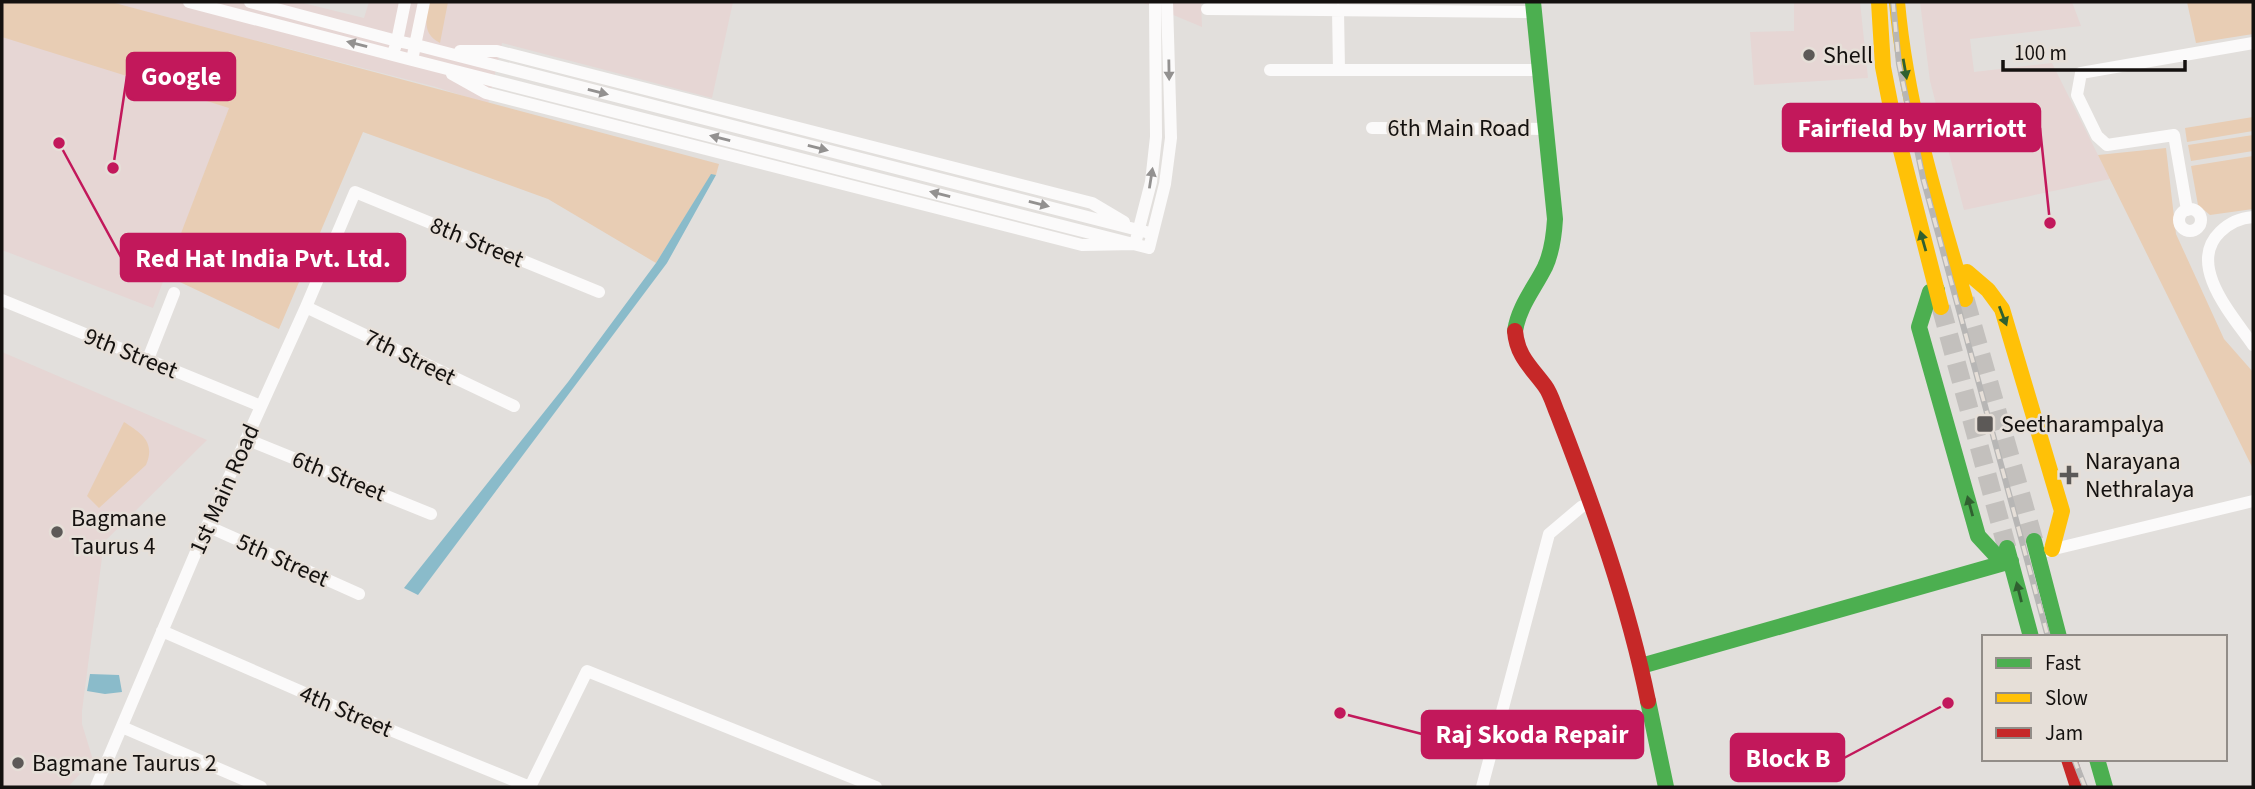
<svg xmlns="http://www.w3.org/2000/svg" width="2255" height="789" font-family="'Source Sans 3',sans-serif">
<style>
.commercial{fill:#e6d6d4}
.green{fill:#e8cdb4}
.water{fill:#8abbca}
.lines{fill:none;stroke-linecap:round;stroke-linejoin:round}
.primary-tunnel{stroke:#c3c0bd;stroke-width:19;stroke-dasharray:19 10;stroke-linecap:butt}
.street{stroke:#fbfafa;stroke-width:12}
.fast{stroke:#4caf50;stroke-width:16}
.slow{stroke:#ffc107;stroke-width:16}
.jam{stroke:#c62828;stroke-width:16}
.rail-casing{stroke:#b7b6b5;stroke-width:6}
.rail{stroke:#e6dfd8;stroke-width:3.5;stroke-dasharray:10;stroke-linecap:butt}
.oneway{fill:#939190}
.oneway2{fill:#306030}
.poi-dot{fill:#5c5957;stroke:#e6dfd8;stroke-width:2.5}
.labels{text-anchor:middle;stroke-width:5;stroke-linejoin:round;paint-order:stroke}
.poi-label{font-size:24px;fill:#14110f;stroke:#e6dfd8;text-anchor:start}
.street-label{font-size:24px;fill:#14110f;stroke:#e6dfd8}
.leader{fill:none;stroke:#c2185b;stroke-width:2.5}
.callout-dot{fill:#c2185b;stroke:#e6dfd8;stroke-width:2.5}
.callout{fill:#c2185b;stroke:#c2185b;stroke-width:2.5}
.callout-label{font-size:26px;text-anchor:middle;font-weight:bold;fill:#fff}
</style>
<rect width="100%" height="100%" fill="#e2dfdc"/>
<path class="commercial" d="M2 2H299L364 18 369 2H733L712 98 502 43 488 104 436 87 255 40 153 308 2 250Z
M1139 2H1201L1202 27 1147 4Z
M1794 2H1860L1868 78 1754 85 1750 32 1794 31Z
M1920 2H2072L2081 26 1970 39 1974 72 2052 63 2110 179 1964 210 1930 81Z
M2 352 207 440 104 542 82 711V724L93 760 68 787H2Z"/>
<path class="green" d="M2 2H111L719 164 716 175H711L656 263 548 199 363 132 279 329 165 275 229 108 2 37Z
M429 2H448L440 43C422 33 426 20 429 2Z
M2187 2H2253V34L2196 43Z
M2253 117V131L2187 142 2185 128Z
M2253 135V151L2191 161 2188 145Z
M2166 148 2176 234 2224 339 2253 372V469L2098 155Z
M2253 156V209L2210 215 2198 205 2191 166Z
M124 422C141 433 156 442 146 465L99 508 87 496Z"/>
<path class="water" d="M711 174 716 175 667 263 418 595 404 588 568 382 656 263Z
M90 674 119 675 122 692 105 694 87 691Z"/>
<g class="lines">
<path class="primary-tunnel" d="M1965 299 2034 541
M1941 307 2007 548"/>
<path class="street" d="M189 2 412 60 424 2
M250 2 397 41 405 2
M1207 9 1534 12
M1338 10 1339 70
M460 51H497L1092 203 1124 222
M393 54 397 41 416 45 1146 232
M412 60 1149 248 1165 184 1171 138 1167 2
M1270 70H1540
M452 74 486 93 1082 245 1135 244 1151 182 1156 137 1155 2
M1372 128 1546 129
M2179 220a11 11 0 1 1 22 0a11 11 0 1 1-22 0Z
M2187 210 2174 135 2107 145 2097 136 2077 95 2081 73 2253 43
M2253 217C2240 218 2230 222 2220 232 2186 265 2233 316 2253 345
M2 300 261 406
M306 307 514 406
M148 359 174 293
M246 439 431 514
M207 526 359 594
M2046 551 2253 501
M162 631 378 725 530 787
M122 727 261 787
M96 787 207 526 306 307 355 192 599 292
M530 787 587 671 876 787
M1482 787 1549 534 1581 507 1592 502"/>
<path class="fast" d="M1937 290 1930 292 1919 327 1978 536 2003 563
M1515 331C1519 306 1534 289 1545 267 1552 252 1554 236 1555 219L1533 2
M2034 541 2059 637
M2007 548 2031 637
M1641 666 2011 561
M1648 701 1666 787
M2097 759 2105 787"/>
<path class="slow" d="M1879 2 1883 67 1894 123 1941 307
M1897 2C1906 104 1936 201 1965 299
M1958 274 1967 272 1988 290 2002 309 2062 511 2052 549"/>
<path class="jam" d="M1515 331C1517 356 1531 367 1545 386 1551 394 1554 406 1558 415 1594 508 1628 603 1648 701
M2069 759 2078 787"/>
<g class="rail-casing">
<path id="rail" d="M1893 2 1899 64 1923 178 2048 637
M2074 759 2085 787"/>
</g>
<use href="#rail" class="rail"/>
</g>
<defs><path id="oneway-solid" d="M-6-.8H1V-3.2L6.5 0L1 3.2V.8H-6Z" transform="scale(1.75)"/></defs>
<g class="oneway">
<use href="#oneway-solid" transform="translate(357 44) rotate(-166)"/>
<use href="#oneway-solid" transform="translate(1169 70) rotate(89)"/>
<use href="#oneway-solid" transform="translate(598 92) rotate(14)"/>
<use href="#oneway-solid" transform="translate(720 138) rotate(-166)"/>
<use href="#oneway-solid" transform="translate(818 148) rotate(14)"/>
<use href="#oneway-solid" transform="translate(1151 178) rotate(-81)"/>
<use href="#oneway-solid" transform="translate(940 194) rotate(-166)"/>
<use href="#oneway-solid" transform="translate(1039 204) rotate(14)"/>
</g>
<g class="oneway2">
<use href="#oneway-solid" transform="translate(1905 69) rotate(80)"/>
<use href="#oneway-solid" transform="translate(1923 241) rotate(-106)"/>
<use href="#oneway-solid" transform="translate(2003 316) rotate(69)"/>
<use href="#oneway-solid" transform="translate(1970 506) rotate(-105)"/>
<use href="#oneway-solid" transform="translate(2019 592) rotate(-104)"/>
</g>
<g class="poi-dot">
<circle cx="1809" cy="55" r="7"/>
<rect x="1976" y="415" width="18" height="18" rx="3.5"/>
<path d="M2065.5 464.5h7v7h7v7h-7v7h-7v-7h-7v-7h7z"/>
<circle cx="57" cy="532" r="7"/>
<circle cx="18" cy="763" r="7"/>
</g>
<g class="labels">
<g class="poi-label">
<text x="1823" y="63">Shell</text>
<text x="2001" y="432">Seetharampalya</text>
<text x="2085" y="469">Narayana<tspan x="2085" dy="28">Nethralaya</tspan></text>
<text x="71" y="526">Bagmane<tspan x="71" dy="28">Taurus 4</tspan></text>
<text x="32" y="771">Bagmane Taurus 2</text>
</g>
<g class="street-label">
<text x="1459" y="136">6th Main Road</text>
<text transform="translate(477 242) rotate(22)" y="8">8th Street</text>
<text transform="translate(131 353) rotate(22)" y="8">9th Street</text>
<text transform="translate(410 357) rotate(26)" y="8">7th Street</text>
<text transform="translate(339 476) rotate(22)" y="8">6th Street</text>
<text transform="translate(224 489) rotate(-66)" y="8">1st Main Road</text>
<text transform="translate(283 560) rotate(24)" y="8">5th Street</text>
<text transform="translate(346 711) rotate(23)" y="8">4th Street</text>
</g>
</g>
<path class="leader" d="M113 168L127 76M2050 223L2040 128M59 143L121 257M1340 713L1422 734M1948 703L1844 758"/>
<g class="callout-dot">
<circle cx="113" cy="168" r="7"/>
<circle cx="2050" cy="223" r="7"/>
<circle cx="59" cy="143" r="7"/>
<circle cx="1340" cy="713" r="7"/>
<circle cx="1948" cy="703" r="7"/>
</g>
<g class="callout">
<rect x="127" y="53" width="108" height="47" rx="7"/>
<rect x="1783" y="104" width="257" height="47" rx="7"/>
<rect x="121" y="234" width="284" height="47" rx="7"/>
<rect x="1422" y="711" width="221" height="47" rx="7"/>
<rect x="1731" y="734" width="113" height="47" rx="7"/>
</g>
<g class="callout-label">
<text x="181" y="85">Google</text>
<text x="1912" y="137">Fairfield by Marriott</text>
<text x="263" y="267">Red Hat India Pvt. Ltd.</text>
<text x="1532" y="743">Raj Skoda Repair</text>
<text x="1788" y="767">Block B</text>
</g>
<rect width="2255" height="789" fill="none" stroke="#14110f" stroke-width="7"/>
<rect x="1982" y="635" width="245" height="126" fill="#e6dfd8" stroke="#928d88" stroke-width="2"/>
<rect x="1996" y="658" width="35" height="10" fill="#4caf50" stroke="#928d88" stroke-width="2"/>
<text x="2045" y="670" font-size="21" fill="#14110f">Fast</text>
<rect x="1996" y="693" width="35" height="10" fill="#ffc107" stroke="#928d88" stroke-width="2"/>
<text x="2045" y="705" font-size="21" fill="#14110f">Slow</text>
<rect x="1996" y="728" width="35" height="10" fill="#c62828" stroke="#928d88" stroke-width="2"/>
<text x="2045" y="740" font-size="21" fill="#14110f">Jam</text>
<path d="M2003 60v10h182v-10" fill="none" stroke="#14110f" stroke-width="3.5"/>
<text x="2014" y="60" font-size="21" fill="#14110f" stroke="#e6dfd8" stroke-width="5" paint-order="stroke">100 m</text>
</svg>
